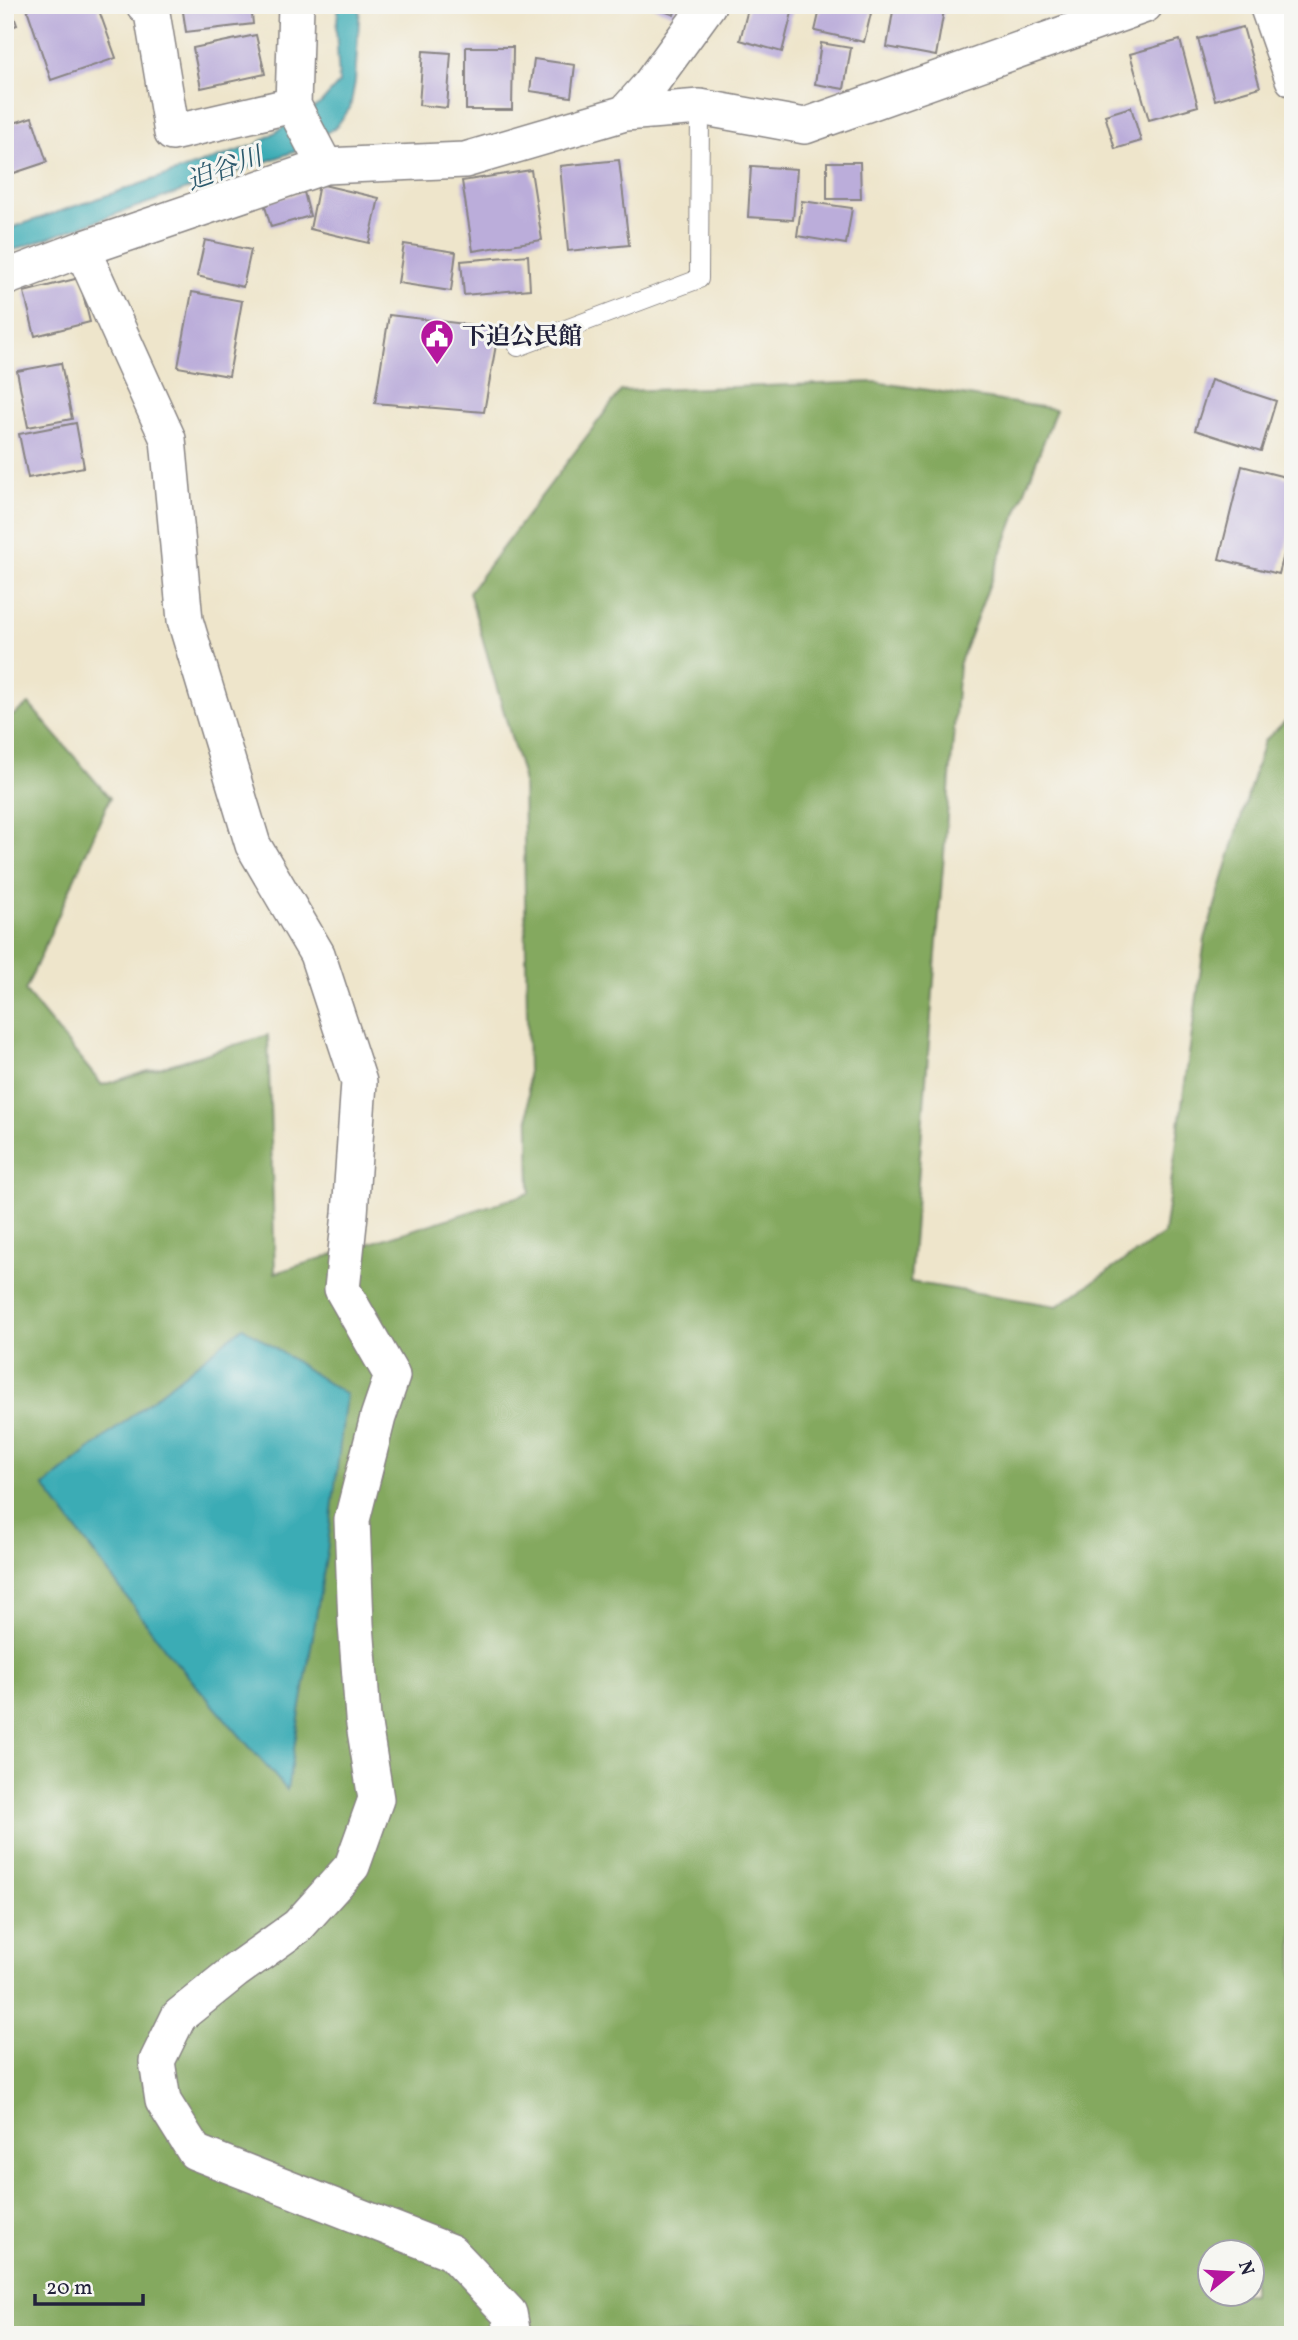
<svg xmlns="http://www.w3.org/2000/svg" width="1298" height="2340" font-family="Vollkorn,'Noto Serif JP',serif">
<style>
.forest{fill:#84a95f;stroke:#53664d;stroke-width:2;fill-rule:evenodd}
.water{fill:#3aacb5;stroke:#2e6778;stroke-width:2}
.building{fill:#bbadda}
.lines{fill:none;stroke-linecap:round;stroke-linejoin:round}
.service-casing{stroke:#888483;stroke-width:20}
.minor-casing{stroke:#888483;stroke-width:38}
.service{stroke:#fff;stroke-width:18}
.minor{stroke:#fff;stroke-width:35}
.labels{text-anchor:middle;stroke-width:6;stroke-linejoin:round;paint-order:stroke}
.poi-label{font-size:24px;font-weight:bold;fill:#22223b;stroke:#f6f6f2;text-anchor:start}
.water-label{font-size:26px;font-style:italic;fill:#2c596c;stroke:#f6f6f2}
</style>
<rect width="100%" height="100%" fill="#f6f6f2"/>
<filter id="ink" filterUnits="userSpaceOnUse"><feTurbulence type="fractalNoise" baseFrequency=".0143" numOctaves="2"/><feDisplacementMap in="SourceGraphic" scale="14" xChannelSelector="R" yChannelSelector="G"/><feConvolveMatrix kernelMatrix="1 2 1 2 8 2 1 2 1" color-interpolation-filters="sRGB"/></filter>
<filter id="wash" filterUnits="userSpaceOnUse"><feTurbulence type="fractalNoise" baseFrequency=".00686" numOctaves="4" result="noise"/><feDisplacementMap in="SourceGraphic" scale="28" xChannelSelector="R" yChannelSelector="G"/><feGaussianBlur stdDeviation="1.57" result="paint"/><feColorMatrix in="noise" values="0 0 0 0 0 0 0 0 0 0 0 0 0 0 0 0 0 1.4 0 .05"/><feComposite in="paint" operator="in"/></filter>
<g filter="url(#wash)">
<rect width="100%" height="100%" fill="#eee5cb"/>
<path class="forest" d="M875 382 1056 409 959 665 910 1282 1057 1306 1164 1234 1205 939 1264 741 1293 714V2335H5V721L29 704 110 798 25 991 102 1085 268 1035 275 1273 530 1193 523 778 469 592 621 391ZM1210 2252H1252V2294H1210Z"/>
<path class="water" d="M339 5H360L355 82 350 108 336 127 296 151 5 253V230L255 145 321 103 339 83 336 28Z
M243 1327 346 1395 327 1552 287 1790 169 1654 44 1486Z"/>
<g id="blocks">
<path class="building" d="M5 5H10L17 25 5 29Z
M28 5H97L116 58 51 80 26 6Z
M182 5H251L253 24 186 32Z
M648 5H677L674 15Z
M749 5H794L782 52 740 40Z
M821 5H873L864 42 815 31Z
M894 5H917L944 10 936 56 887 47Z
M1243 27 1260 87 1215 100 1198 39Z
M256 35 265 74 201 88 193 48Z
M1180 40 1198 106 1149 120 1130 54Z
M821 43 851 48 844 89 815 84Z
M466 47H513L512 110H466Z
M423 51 451 53 447 108 419 105Z
M534 59 575 65 571 97 530 91Z
M1131 107 1141 141 1115 149 1105 115Z
M32 117 47 162 5 176V126Z
M619 160 629 245 568 251 560 166Z
M827 162H860L861 199H827Z
M751 166 797 169 793 220 748 217Z
M531 170 542 240 473 251 462 181Z
M319 184 379 198 369 243 310 229Z
M304 192 310 216 271 227 264 203Z
M802 201 852 208 846 244 797 236Z
M205 240 251 250 243 287 197 276Z
M404 244 456 252 451 291 398 283Z
M528 255 530 289 464 295 461 261Z
M79 278 90 322 35 336 24 292Z
M192 292 242 301 229 376 178 367Z
M389 315 499 328 484 412 375 403Z
M61 363 72 419 28 427 17 371Z
M1211 380 1276 401 1261 451 1195 430Z
M76 423 84 467 28 478 19 434Z
M1242 466 1293 479V519L1279 574 1219 559Z"/>
</g>
</g>
<g filter="url(#ink)">
<use href="#blocks" fill-opacity="0" stroke="#888483" stroke-width="2"/>
<g class="lines">
<g class="service-casing">
<path id="service" d="M518 347 699 279 700 107"/>
</g>
<g class="minor-casing">
<path id="minor" d="M144 5 152 13 172 133 293 105
M296 5 293 105 325 166
M1267 5 1293 79
M625 113 649 86 708 5
M82 249 168 439 185 620 253 845 317 954 359 1082 350 1214 342 1289 392 1376 378 1417 352 1520 356 1624 363 1718 376 1799 352 1866 298 1926 235 1971 179 2016 157 2061 163 2101 195 2152 451 2252 509 2313 513 2335
M5 278 82 249 325 166 465 160 625 113 700 107 805 126 1145 5"/>
</g>
<use href="#service" class="service"/>
<use href="#minor" class="minor"/>
</g>
</g>
<defs>
<g id="civic-pin" transform="scale(1.75)"><path d="M0 17L-7.5 6A9.5 9.5 0 1 1 7.5 6Z" fill="#b5179e" stroke="#f6f6f2"/><path d="M-.6-6.5H3V-4.5H.6V-3L4-1V1h2V6H-6V1h2V-1L-.6-3ZM-1.2 2.5V6h2.4V2.5Z" fill="#fff"/></g>
</defs>
<g fill-rule="evenodd">
<use href="#civic-pin" x="437" y="336"/>
</g>
<g class="labels">
<g class="poi-label">
<text x="462" y="344">下迫公民館</text>
</g>
<g class="water-label">
<text transform="translate(224 168) rotate(-20)" y="9">迫谷川</text>
</g>
</g>
<rect width="1298" height="2340" fill="none" stroke="#f6f6f2" stroke-width="28"/>
<g transform="translate(1231 2273) rotate(72)"><circle r="33" fill="#f6f6f2" stroke="#a1a1a9" stroke-width="2"/>
<path d="M0-5L12 26L0 18L-12 26Z" fill="#b5179e"/>
<text y="-10" font-size="19" font-weight="bold" text-anchor="middle" fill="#22223b">N</text>
</g>
<path d="M35 2294v10h108v-10" fill="none" stroke="#22223b" stroke-width="3.5"/>
<text x="46" y="2294" font-size="21" fill="#22223b" stroke="#f6f6f2" stroke-width="5" paint-order="stroke">20 m</text>
</svg>
